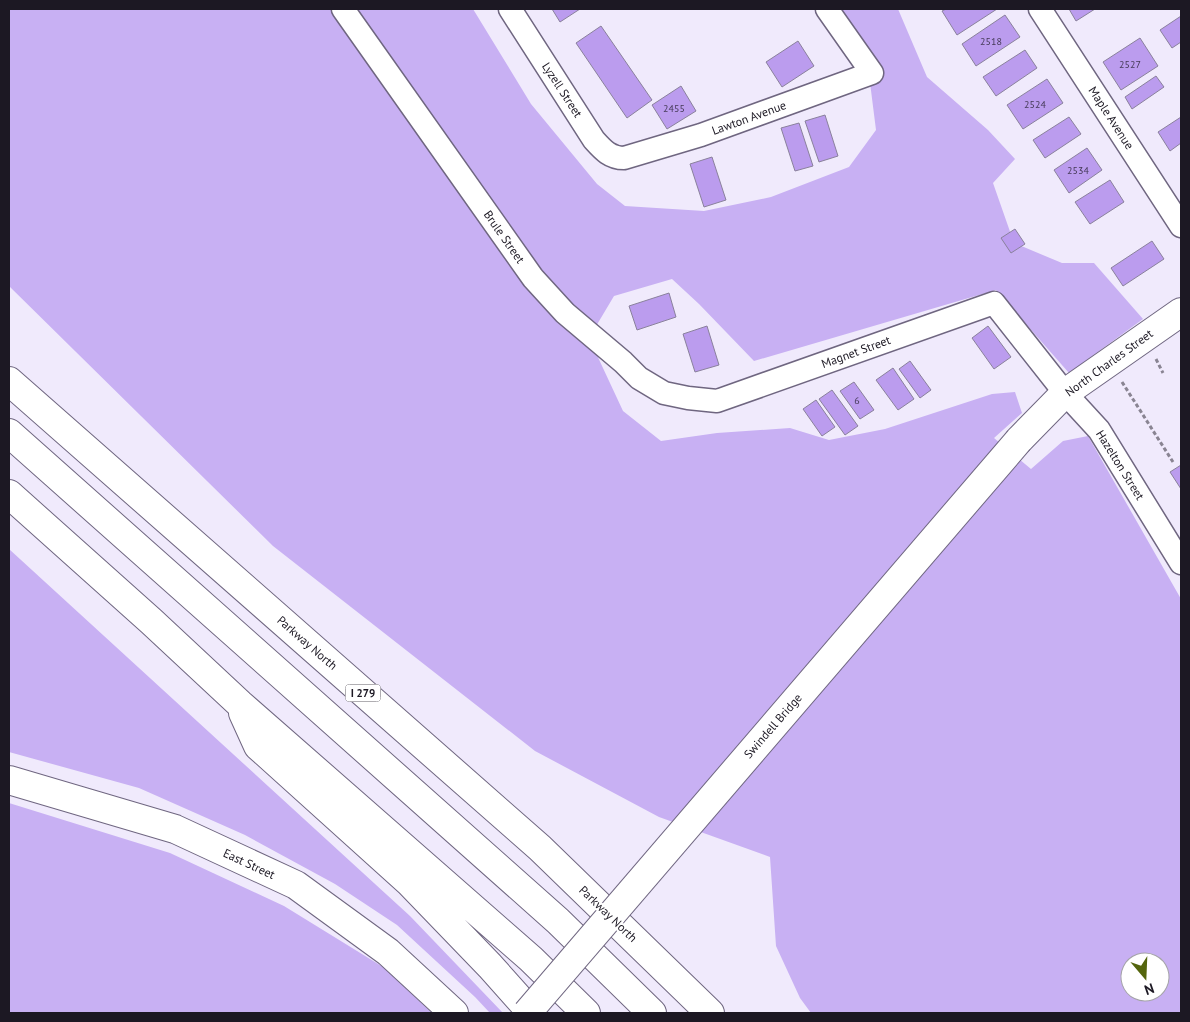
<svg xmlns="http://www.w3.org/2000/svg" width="1190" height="1022" font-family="'PT Sans',sans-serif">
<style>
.green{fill:#c8b0f3;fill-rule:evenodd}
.building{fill:#bb9cee;stroke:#8a819c}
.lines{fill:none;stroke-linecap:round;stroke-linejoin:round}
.minor-casing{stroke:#6f6680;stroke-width:25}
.tertiary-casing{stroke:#6f6680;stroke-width:30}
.secondary-casing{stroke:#6f6680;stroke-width:30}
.motorway-casing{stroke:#6f6680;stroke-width:30}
.path{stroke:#898492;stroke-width:3;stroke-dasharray:4 2.5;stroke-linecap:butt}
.minor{stroke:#fff;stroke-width:22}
.tertiary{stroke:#fff;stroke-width:28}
.secondary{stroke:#fff;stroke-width:28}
.motorway{stroke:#fff;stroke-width:28}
.tertiary-bridge-casing{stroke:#6f6680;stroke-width:30;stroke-linecap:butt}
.tertiary-bridge{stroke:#fff;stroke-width:28}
.labels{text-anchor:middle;stroke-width:4;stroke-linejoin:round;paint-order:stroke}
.number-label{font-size:10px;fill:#443956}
.shield{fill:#fff;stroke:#605d65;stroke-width:1}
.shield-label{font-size:11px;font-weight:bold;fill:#1c1823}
.street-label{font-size:12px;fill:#1c1823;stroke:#fff}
</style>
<rect width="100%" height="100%" fill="#f0eafc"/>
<path class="green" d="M9 9H473L531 104 597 184 625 206 704 211 771 197 849 167 876 130 866 51 837 9H898L927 77 988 130 1015 159 993 183 1014 243 1062 263H1094L1143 319 1069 373 996 290 754 361 699 304 672 279 614 296 589 338 623 411 661 441 717 433 790 428 829 440 885 429 992 394 1015 392 1022 413 994 438 1031 469 1063 441 1088 436 1181 599V1013H811L800 998 776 946 770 857 659 817 535 751 273 546 9 286ZM1130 962H1160V992H1130Z
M9 549 410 916 503 1013H490L475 997 397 925 335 884 245 835 139 788 9 752Z
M9 803 170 853 284 906 383 967 432 1013H9Z"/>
<path class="building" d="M552 9H580L560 22Z
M946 9H997L957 35 942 11Z
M1069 9H1095L1076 21Z
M1005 15 1020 37 976 66 962 44Z
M1181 16V42L1172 48 1160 30Z
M601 26 652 100 627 118 576 43Z
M1140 38 1158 66 1121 90 1103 62Z
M798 41 814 66 782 87 766 62Z
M1025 50 1037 68 996 96 983 77Z
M1156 76 1164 87 1132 109 1125 97Z
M1047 79 1063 103 1023 129 1007 105Z
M681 86 696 111 667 129 652 105Z
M825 115 838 156 819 162 805 121Z
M1069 117 1081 134 1045 158 1033 140Z
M1181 117V143L1170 151 1158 132Z
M799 123 813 166 795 171 781 128Z
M1087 148 1102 170 1069 193 1054 170Z
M712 157 726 200 704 207 690 164Z
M1110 180 1124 202 1090 224 1075 202Z
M1015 229 1025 244 1011 253 1001 238Z
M1152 241 1164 259 1123 286 1111 268Z
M669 293 676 317 637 330 629 306Z
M707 326 719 365 695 372 683 334Z
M988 326 1011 357 994 369 972 338Z
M910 361 931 390 920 398 899 369Z
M893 368 914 399 898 410 876 380Z
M854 382 874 410 860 419 840 391Z
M832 390 858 426 845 435 819 399Z
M816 400 835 427 822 436 803 409Z
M1181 465V489L1170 472Z"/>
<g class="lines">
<g class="minor-casing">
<path id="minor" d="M343 9 533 278 565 313 623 362 639 378 664 393 688 398 717 401 994 303 1065 393 1099 430 1181 563
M510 9 594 140C603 150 610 158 624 158L701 135 872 73 827 9
M1040 9 1181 226"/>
</g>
<g class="tertiary-casing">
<path id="tertiary" d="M1019 440 1065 393 1181 312"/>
</g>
<g class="secondary-casing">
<path id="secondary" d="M9 780 175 829 296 885 388 952 454 1013"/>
</g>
<g class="motorway-casing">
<path id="motorway" d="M9 381 540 848 710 1013
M9 433 558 921 652 1013
M9 494 151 621 240 704 531 959 586 1013
M243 713 258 746 409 882 490 966 532 1013"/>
</g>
<path class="path" d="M1156 359 1163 373
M1122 382 1173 462"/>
<use href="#minor" class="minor"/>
<use href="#tertiary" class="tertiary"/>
<use href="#secondary" class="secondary"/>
<use href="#motorway" class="motorway"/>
<g class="tertiary-bridge-casing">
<path id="tertiary-bridge" d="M527 1013 1019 440"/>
</g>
<use href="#tertiary-bridge" class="tertiary-bridge"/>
</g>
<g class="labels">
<g class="number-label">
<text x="991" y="45">2518</text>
<text x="1130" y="68">2527</text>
<text x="1035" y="108">2524</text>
<text x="674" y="112">2455</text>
<text x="1078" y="174">2534</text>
<text x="857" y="404">6</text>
</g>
<rect class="shield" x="345.5" y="684.5" width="35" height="17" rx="4"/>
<g class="shield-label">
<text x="363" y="697">I 279</text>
</g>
<g class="street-label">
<text transform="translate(562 90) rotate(57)" y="4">Lyzell Street</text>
<text transform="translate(749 118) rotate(-20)" y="4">Lawton Avenue</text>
<text transform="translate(1111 118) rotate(57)" y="4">Maple Avenue</text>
<text transform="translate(504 237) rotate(55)" y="4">Brule Street</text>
<text transform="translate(856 352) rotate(-20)" y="4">Magnet Street</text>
<text transform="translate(1109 363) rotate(-36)" y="4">North Charles Street</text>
<text transform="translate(1120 465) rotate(58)" y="4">Hazelton Street</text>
<text transform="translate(307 643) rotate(41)" y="4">Parkway North</text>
<text transform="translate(773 726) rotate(-49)" y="4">Swindell Bridge</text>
<text transform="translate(249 864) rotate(25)" y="4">East Street</text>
<text transform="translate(608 914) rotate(44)" y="4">Parkway North</text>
</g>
</g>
<rect width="1190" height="1022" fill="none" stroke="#1c1823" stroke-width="20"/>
<g transform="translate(1145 977) rotate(161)"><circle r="24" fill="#ffffff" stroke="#a4a3a7"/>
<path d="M0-4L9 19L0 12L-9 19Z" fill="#54650d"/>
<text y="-8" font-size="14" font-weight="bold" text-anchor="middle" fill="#1c1823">N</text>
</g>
</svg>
